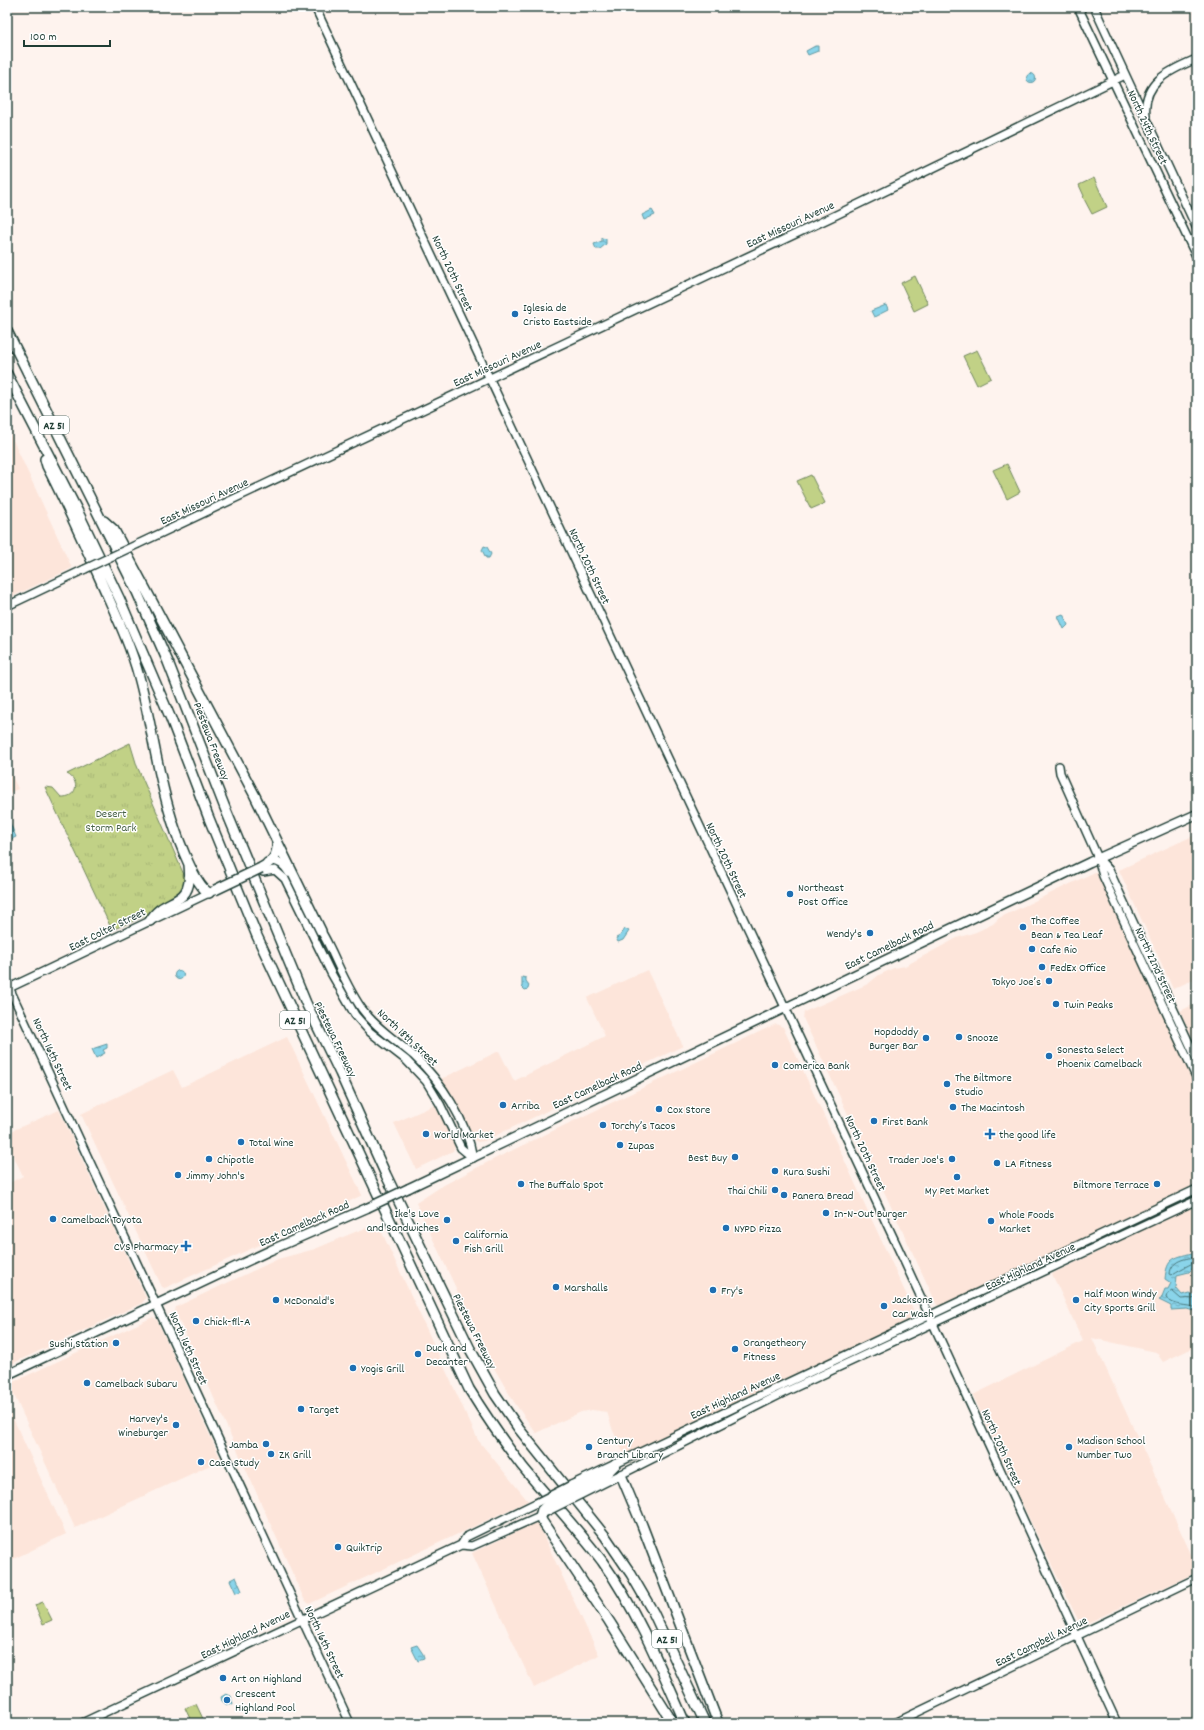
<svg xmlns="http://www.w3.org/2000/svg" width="1204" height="1730" font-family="Dekko,sans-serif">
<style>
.built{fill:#fde5da}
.grass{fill:url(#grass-tufts);stroke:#70875d}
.pitch{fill:#c1d186;stroke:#70875d}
.water{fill:url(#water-ripples);stroke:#5f98a1}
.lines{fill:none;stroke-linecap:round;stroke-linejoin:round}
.shore{stroke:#4a797d;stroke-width:1}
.secondary-casing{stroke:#1f3d34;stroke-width:10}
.primary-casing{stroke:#1f3d34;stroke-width:11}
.highway-casing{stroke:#1f3d34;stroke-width:12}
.secondary{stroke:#fff;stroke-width:7}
.primary{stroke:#fff;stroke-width:8}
.highway{stroke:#fff;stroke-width:9}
.secondary-bridge-casing{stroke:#1f3d34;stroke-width:10;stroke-linecap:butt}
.primary-bridge-casing{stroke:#1f3d34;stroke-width:11;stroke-linecap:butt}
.highway-bridge-casing{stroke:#1f3d34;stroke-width:12;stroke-linecap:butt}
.secondary-bridge{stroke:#fff;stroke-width:7}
.primary-bridge{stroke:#fff;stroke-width:8}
.highway-bridge{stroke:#fff;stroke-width:9}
.poi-dot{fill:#1f6fb2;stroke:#fff;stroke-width:1.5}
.labels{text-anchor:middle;stroke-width:3;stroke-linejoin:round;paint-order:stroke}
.shield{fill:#fff;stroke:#627771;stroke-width:1}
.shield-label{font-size:11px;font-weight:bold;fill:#1f3d34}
.street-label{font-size:12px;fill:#1f3d34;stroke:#fff}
.poi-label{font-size:12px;fill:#1f3d34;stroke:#fff;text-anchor:start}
.park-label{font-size:12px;fill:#486248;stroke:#fff}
</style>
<defs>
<pattern id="grass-tufts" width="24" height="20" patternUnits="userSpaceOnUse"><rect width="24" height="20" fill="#c1d186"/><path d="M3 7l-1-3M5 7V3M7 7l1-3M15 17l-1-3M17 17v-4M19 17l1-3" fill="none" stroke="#a5b474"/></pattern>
<pattern id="water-ripples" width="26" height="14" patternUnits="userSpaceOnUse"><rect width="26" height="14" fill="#8ad4ea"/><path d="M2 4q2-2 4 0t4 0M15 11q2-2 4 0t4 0" fill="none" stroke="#70adbe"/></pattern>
</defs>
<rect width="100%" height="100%" fill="#fef3ee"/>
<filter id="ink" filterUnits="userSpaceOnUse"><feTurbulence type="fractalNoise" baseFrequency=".025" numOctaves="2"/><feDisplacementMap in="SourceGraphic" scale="8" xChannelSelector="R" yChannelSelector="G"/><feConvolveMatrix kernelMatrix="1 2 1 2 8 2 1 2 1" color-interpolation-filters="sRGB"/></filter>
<g filter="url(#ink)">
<path class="built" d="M7 427 72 568 7 599Z
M7 765 18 789 7 794Z
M1197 834V978L1173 989 1119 870Z
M1095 872 1099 875 1197 1086V1184L941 1306 937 1305 803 1018 804 1012 868 984 879 975 894 968 905 966 957 938 976 932 993 924 999 918Z
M647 970 683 1046 484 1141 478 1142 472 1139 441 1079 499 1051 514 1081 605 1036 587 998Z
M1197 1003V1049L1180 1011Z
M776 1024 783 1027 913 1309 914 1317 911 1320 625 1456 613 1431 607 1412 592 1410 581 1412 536 1433 514 1402 491 1363 416 1203 442 1186 486 1163Z
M287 1037 362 1195 303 1225 165 1288 162 1287 81 1114 173 1070 182 1087Z
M435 1105 455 1146 453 1151 416 1169 394 1123Z
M59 1110 146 1298 142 1303 7 1366V1184L23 1176 7 1142V1133Z
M1197 1204V1346L1163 1362 1156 1352 1092 1338 1197 1567V1572L1083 1625 1079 1622 1020 1499 973 1395 1083 1341 1052 1274Z
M378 1224 478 1440 528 1501 309 1604 304 1599 175 1311 176 1307 278 1259 315 1249 355 1232Z
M153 1317 157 1320 221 1460 75 1528 9 1384Z
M7 1405 66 1534 7 1562Z
M537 1522 599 1655 534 1688 472 1553Z"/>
<path class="grass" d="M130 743 137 766 187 882C182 904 132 921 112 930L45 787 53 788 61 797C77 798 81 781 67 774Z
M196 1704 205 1723H192L185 1708Z"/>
<path class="pitch" d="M1094 178 1107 207 1092 214 1083 197 1084 196 1079 185Z
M915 276 928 304 914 311 901 283Z
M977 350 991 378 977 385 963 356Z
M1007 464 1020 492 1007 499 993 470Z
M811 475 825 503 811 509 797 481Z
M43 1602 52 1620 43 1624 35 1605Z"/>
<path class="water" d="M815 46H818V51L808 55 806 51Z
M1026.5 78a4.5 4.5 0 1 1 9 0a4.5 4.5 0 1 1-9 0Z
M652 210 655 215 644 220 642 215Z
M602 238 606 239V244L600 249H596L594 244 602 241Z
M886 305 888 310 874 317 871 311Z
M484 546 487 547 491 554 489 558H486L482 550Z
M1063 614 1068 625 1064 629 1058 616Z
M10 823 16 837 7 841V825Z
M625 929 629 931 623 940 618 942 616 938 620 936Z
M174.5 975a4.5 4.5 0 1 1 9 0a4.5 4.5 0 1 1-9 0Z
M522 977 526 978V981L529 985 528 989 525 990 522 987Z
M107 1044V1048L103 1050 105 1053 96 1058 92 1049Z
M1192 1253H1197V1264L1189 1272 1177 1275 1176 1288 1182 1295 1189 1293 1194 1295 1197 1293V1312L1187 1309 1171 1310V1306L1159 1300 1161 1299 1165 1289H1168L1171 1283 1165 1279C1167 1258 1173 1258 1192 1253Z
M236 1577 242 1591 236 1593 230 1580Z
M417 1645 423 1654 424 1659 418 1661 411 1647Z
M226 1694 231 1696 233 1705 227 1703V1705L222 1701 221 1697Z"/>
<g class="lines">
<path class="shore" d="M1197 1257C1186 1258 1171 1260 1170 1274L1172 1275C1174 1272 1195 1262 1197 1261
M1197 1298 1181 1299 1172 1291 1167 1294 1166 1298C1175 1307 1186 1304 1197 1308"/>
<g class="secondary-casing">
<path id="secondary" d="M315 7 900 1252 1117 1723
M1078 7 1197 258
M1094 7 1197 229
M1146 116C1142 83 1168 71 1194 60
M138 544 836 215 1125 75
M7 606 85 569
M1059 766 1060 773 1098 858 1103 876 1197 1079
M1098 858 1109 870 1197 1060
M267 862C277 859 284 864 289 873
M263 872 275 870 285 879 331 973 355 1015 370 1032 406 1060 426 1081 440 1104 461 1148 473 1158
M319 928C324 935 328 944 332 952 341 972 350 992 362 1009 376 1028 397 1041 414 1056 441 1081 467 1121 473 1158
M7 983 350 1723
M9 988 213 891
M571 1485 1197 1189
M580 1495 783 1393 1197 1200
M461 1545 472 1546 544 1514
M82 1723 461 1545 466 1537 536 1503
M895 1723 1197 1578"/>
</g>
<g class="primary-casing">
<path id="primary" d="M409 1188 1090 862 1197 814
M7 1375 271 1250 367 1208"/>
</g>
<g class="highway-casing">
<path id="highway" d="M7 331 137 592 168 662 225 808 306 1003 340 1073 386 1175 470 1349 495 1394 519 1429 605 1536 631 1574 653 1612 705 1723
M7 374 78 512 120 600 171 719 208 816 257 936 469 1389C485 1415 503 1441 522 1466 548 1498 577 1528 602 1561 637 1610 661 1668 685 1723
M45 459 47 466C66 503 83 541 100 579 114 611 130 643 139 677 151 721 156 766 169 810 174 828 193 884 209 893
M104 521 114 530 145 588 254 794 321 931
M261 868C273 861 278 856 277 841
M150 921C165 894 194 910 189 865
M621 1475 642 1525 718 1723
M576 1490 604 1476 616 1464
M542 1510 540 1516 542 1521 609 1621 673 1723"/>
</g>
<use href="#secondary" class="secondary"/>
<use href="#primary" class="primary"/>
<use href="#highway" class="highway"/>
<g class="secondary-bridge-casing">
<path id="secondary-bridge" d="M85 569 138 544
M536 1503 571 1485
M544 1513 580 1495"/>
</g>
<g class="primary-bridge-casing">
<path id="primary-bridge" d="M367 1208 409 1188"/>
</g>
<g class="highway-bridge-casing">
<path id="highway-bridge" d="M215 890 261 868
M542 1510 548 1504 576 1490"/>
</g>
<use href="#secondary-bridge" class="secondary-bridge"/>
<use href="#primary-bridge" class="primary-bridge"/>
<use href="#highway-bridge" class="highway-bridge"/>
</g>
</g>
<g class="poi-dot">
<circle cx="515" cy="314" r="4"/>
<circle cx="790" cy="894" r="4"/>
<circle cx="1023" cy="927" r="4"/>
<circle cx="870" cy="933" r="4"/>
<circle cx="1032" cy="949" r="4"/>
<circle cx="1042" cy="967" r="4"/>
<circle cx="1049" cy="981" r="4"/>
<circle cx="1056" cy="1004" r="4"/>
<circle cx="959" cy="1037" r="4"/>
<circle cx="926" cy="1038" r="4"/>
<circle cx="1049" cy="1056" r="4"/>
<circle cx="775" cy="1065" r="4"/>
<circle cx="947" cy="1084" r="4"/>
<circle cx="503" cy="1105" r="4"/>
<circle cx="953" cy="1107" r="4"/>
<circle cx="659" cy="1109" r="4"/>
<circle cx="874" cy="1121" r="4"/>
<circle cx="603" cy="1125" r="4"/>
<circle cx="426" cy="1134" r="4"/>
<path d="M988 1128h4v4h4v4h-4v4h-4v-4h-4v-4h4z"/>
<circle cx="241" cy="1142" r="4"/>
<circle cx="620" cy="1145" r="4"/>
<circle cx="735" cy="1157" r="4"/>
<circle cx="209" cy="1159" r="4"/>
<circle cx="952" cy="1159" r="4"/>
<circle cx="997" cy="1163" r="4"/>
<circle cx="775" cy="1171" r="4"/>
<circle cx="178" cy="1175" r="4"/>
<circle cx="957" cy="1177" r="4"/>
<circle cx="521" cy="1184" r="4"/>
<circle cx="1157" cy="1184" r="4"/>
<circle cx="775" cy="1190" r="4"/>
<circle cx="784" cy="1195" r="4"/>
<circle cx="826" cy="1213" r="4"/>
<circle cx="53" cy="1219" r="4"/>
<circle cx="447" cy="1220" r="4"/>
<circle cx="991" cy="1221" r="4"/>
<circle cx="726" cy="1228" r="4"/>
<circle cx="456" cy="1241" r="4"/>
<path d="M184 1240h4v4h4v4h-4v4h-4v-4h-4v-4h4z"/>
<circle cx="556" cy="1287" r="4"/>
<circle cx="713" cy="1290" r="4"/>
<circle cx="276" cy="1300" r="4"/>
<circle cx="1076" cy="1300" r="4"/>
<circle cx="884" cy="1306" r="4"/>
<circle cx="196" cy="1321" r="4"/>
<circle cx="116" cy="1343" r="4"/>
<circle cx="735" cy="1349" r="4"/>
<circle cx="418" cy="1354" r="4"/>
<circle cx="353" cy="1368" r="4"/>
<circle cx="87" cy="1383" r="4"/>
<circle cx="301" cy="1409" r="4"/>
<circle cx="176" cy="1425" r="4"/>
<circle cx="266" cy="1444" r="4"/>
<circle cx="589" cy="1447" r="4"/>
<circle cx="1069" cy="1447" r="4"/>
<circle cx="271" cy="1454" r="4"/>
<circle cx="201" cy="1462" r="4"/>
<circle cx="338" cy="1547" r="4"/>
<circle cx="223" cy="1678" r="4"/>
<circle cx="227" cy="1700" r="4"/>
</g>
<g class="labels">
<g class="shield">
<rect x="39" y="416" width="30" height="18" rx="3"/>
<rect x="280" y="1011" width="30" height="18" rx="3"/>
<rect x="652" y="1630" width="30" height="18" rx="3"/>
</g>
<g class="shield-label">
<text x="54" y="429">AZ 51</text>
<text x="295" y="1024">AZ 51</text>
<text x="667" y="1643">AZ 51</text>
</g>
<g class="street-label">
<text transform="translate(1148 127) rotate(65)" y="4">North 24th Street</text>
<text transform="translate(790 224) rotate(-25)" y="4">East Missouri Avenue</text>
<text transform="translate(453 273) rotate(65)" y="4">North 20th Street</text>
<text transform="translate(497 363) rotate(-25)" y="4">East Missouri Avenue</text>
<text transform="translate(204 501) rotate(-25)" y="4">East Missouri Avenue</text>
<text transform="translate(590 566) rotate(65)" y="4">North 20th Street</text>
<text transform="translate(212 741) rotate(69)" y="4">Piestewa Freeway</text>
<text transform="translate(727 860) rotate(65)" y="4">North 20th Street</text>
<text transform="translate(107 929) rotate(-26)" y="4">East Colter Street</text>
<text transform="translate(889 945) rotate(-26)" y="4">East Camelback Road</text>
<text transform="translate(1156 965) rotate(65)" y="4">North 22nd Street</text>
<text transform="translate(408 1037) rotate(43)" y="4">North 18th Street</text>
<text transform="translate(336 1039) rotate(64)" y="4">Piestewa Freeway</text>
<text transform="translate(53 1054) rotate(65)" y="4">North 16th Street</text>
<text transform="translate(597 1085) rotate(-25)" y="4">East Camelback Road</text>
<text transform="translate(866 1153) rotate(65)" y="4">North 20th Street</text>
<text transform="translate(304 1223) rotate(-24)" y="4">East Camelback Road</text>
<text transform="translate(1030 1266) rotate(-25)" y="4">East Highland Avenue</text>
<text transform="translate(475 1331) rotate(63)" y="4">Piestewa Freeway</text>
<text transform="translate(189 1348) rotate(66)" y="4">North 16th Street</text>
<text transform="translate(735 1395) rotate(-25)" y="4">East Highland Avenue</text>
<text transform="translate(1002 1447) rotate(66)" y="4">North 20th Street</text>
<text transform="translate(245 1634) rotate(-26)" y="4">East Highland Avenue</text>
<text transform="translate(1041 1641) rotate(-26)" y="4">East Campbell Avenue</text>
<text transform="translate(325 1642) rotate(65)" y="4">North 16th Street</text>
</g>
<g class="poi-label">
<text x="523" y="311">Iglesia de<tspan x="523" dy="14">Cristo Eastside</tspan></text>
<text x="798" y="891">Northeast<tspan x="798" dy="14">Post Office</tspan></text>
<text x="1031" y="924">The Coffee<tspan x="1031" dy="14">Bean &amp; Tea Leaf</tspan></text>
<text x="862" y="937" text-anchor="end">Wendy's</text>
<text x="1040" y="953">Cafe Rio</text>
<text x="1050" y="971">FedEx Office</text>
<text x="1041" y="985" text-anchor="end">Tokyo Joe’s</text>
<text x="1064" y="1008">Twin Peaks</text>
<text x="918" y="1035" text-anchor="end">Hopdoddy<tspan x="918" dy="14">Burger Bar</tspan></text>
<text x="967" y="1041">Snooze</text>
<text x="1057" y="1053">Sonesta Select<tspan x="1057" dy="14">Phoenix Camelback</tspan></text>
<text x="783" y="1069">Comerica Bank</text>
<text x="955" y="1081">The Biltmore<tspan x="955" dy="14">Studio</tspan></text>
<text x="511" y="1109">Arriba</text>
<text x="961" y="1111">The Macintosh</text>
<text x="667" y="1113">Cox Store</text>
<text x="882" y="1125">First Bank</text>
<text x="611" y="1129">Torchy’s Tacos</text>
<text x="434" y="1138">World Market</text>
<text x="999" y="1138">the good life</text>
<text x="249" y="1146">Total Wine</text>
<text x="628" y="1149">Zupas</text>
<text x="727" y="1161" text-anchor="end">Best Buy</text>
<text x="217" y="1163">Chipotle</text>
<text x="944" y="1163" text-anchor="end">Trader Joe's</text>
<text x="1005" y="1167">LA Fitness</text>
<text x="783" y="1175">Kura Sushi</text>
<text x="186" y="1179">Jimmy John's</text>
<text x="529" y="1188">The Buffalo Spot</text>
<text x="1149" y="1188" text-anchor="end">Biltmore Terrace</text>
<text x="767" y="1194" text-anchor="end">Thai Chili</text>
<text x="957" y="1194" text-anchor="middle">My Pet Market</text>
<text x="792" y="1199">Panera Bread</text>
<text x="439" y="1217" text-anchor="end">Ike's Love<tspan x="439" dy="14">and Sandwiches</tspan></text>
<text x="834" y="1217">In-N-Out Burger</text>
<text x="999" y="1218">Whole Foods<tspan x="999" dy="14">Market</tspan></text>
<text x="61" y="1223">Camelback Toyota</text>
<text x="734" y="1232">NYPD Pizza</text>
<text x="464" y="1238">California<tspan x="464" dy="14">Fish Grill</tspan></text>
<text x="178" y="1250" text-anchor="end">CVS Pharmacy</text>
<text x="564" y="1291">Marshalls</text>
<text x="721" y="1294">Fry's</text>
<text x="1084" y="1297">Half Moon Windy<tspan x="1084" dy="14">City Sports Grill</tspan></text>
<text x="892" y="1303">Jacksons<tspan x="892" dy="14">Car Wash</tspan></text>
<text x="284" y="1304">McDonald's</text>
<text x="204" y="1325">Chick-fil-A</text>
<text x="743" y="1346">Orangetheory<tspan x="743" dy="14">Fitness</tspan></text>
<text x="108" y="1347" text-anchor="end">Sushi Station</text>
<text x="426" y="1351">Duck and<tspan x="426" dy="14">Decanter</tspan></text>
<text x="361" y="1372">Yogis Grill</text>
<text x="95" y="1387">Camelback Subaru</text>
<text x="309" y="1413">Target</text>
<text x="168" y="1422" text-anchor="end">Harvey's<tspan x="168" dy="14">Wineburger</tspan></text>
<text x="597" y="1444">Century<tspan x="597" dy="14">Branch Library</tspan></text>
<text x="1077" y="1444">Madison School<tspan x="1077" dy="14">Number Two</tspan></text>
<text x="258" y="1448" text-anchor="end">Jamba</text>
<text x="279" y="1458">ZK Grill</text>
<text x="209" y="1466">Case Study</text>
<text x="346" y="1551">QuikTrip</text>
<text x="231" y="1682">Art on Highland</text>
<text x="235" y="1697">Crescent<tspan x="235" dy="14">Highland Pool</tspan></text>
</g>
<g class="park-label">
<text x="111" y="817">Desert<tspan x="111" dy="14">Storm Park</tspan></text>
</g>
</g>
<rect width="1204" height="1730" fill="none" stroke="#fff" stroke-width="24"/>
<rect x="12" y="12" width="1180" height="1706" fill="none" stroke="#1f3d34" stroke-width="1.5" filter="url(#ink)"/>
<path d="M24 40v6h86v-6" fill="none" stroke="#1f3d34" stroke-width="2"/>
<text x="30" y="40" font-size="12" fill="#1f3d34" stroke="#ffffff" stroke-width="3" paint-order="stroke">100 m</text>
</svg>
